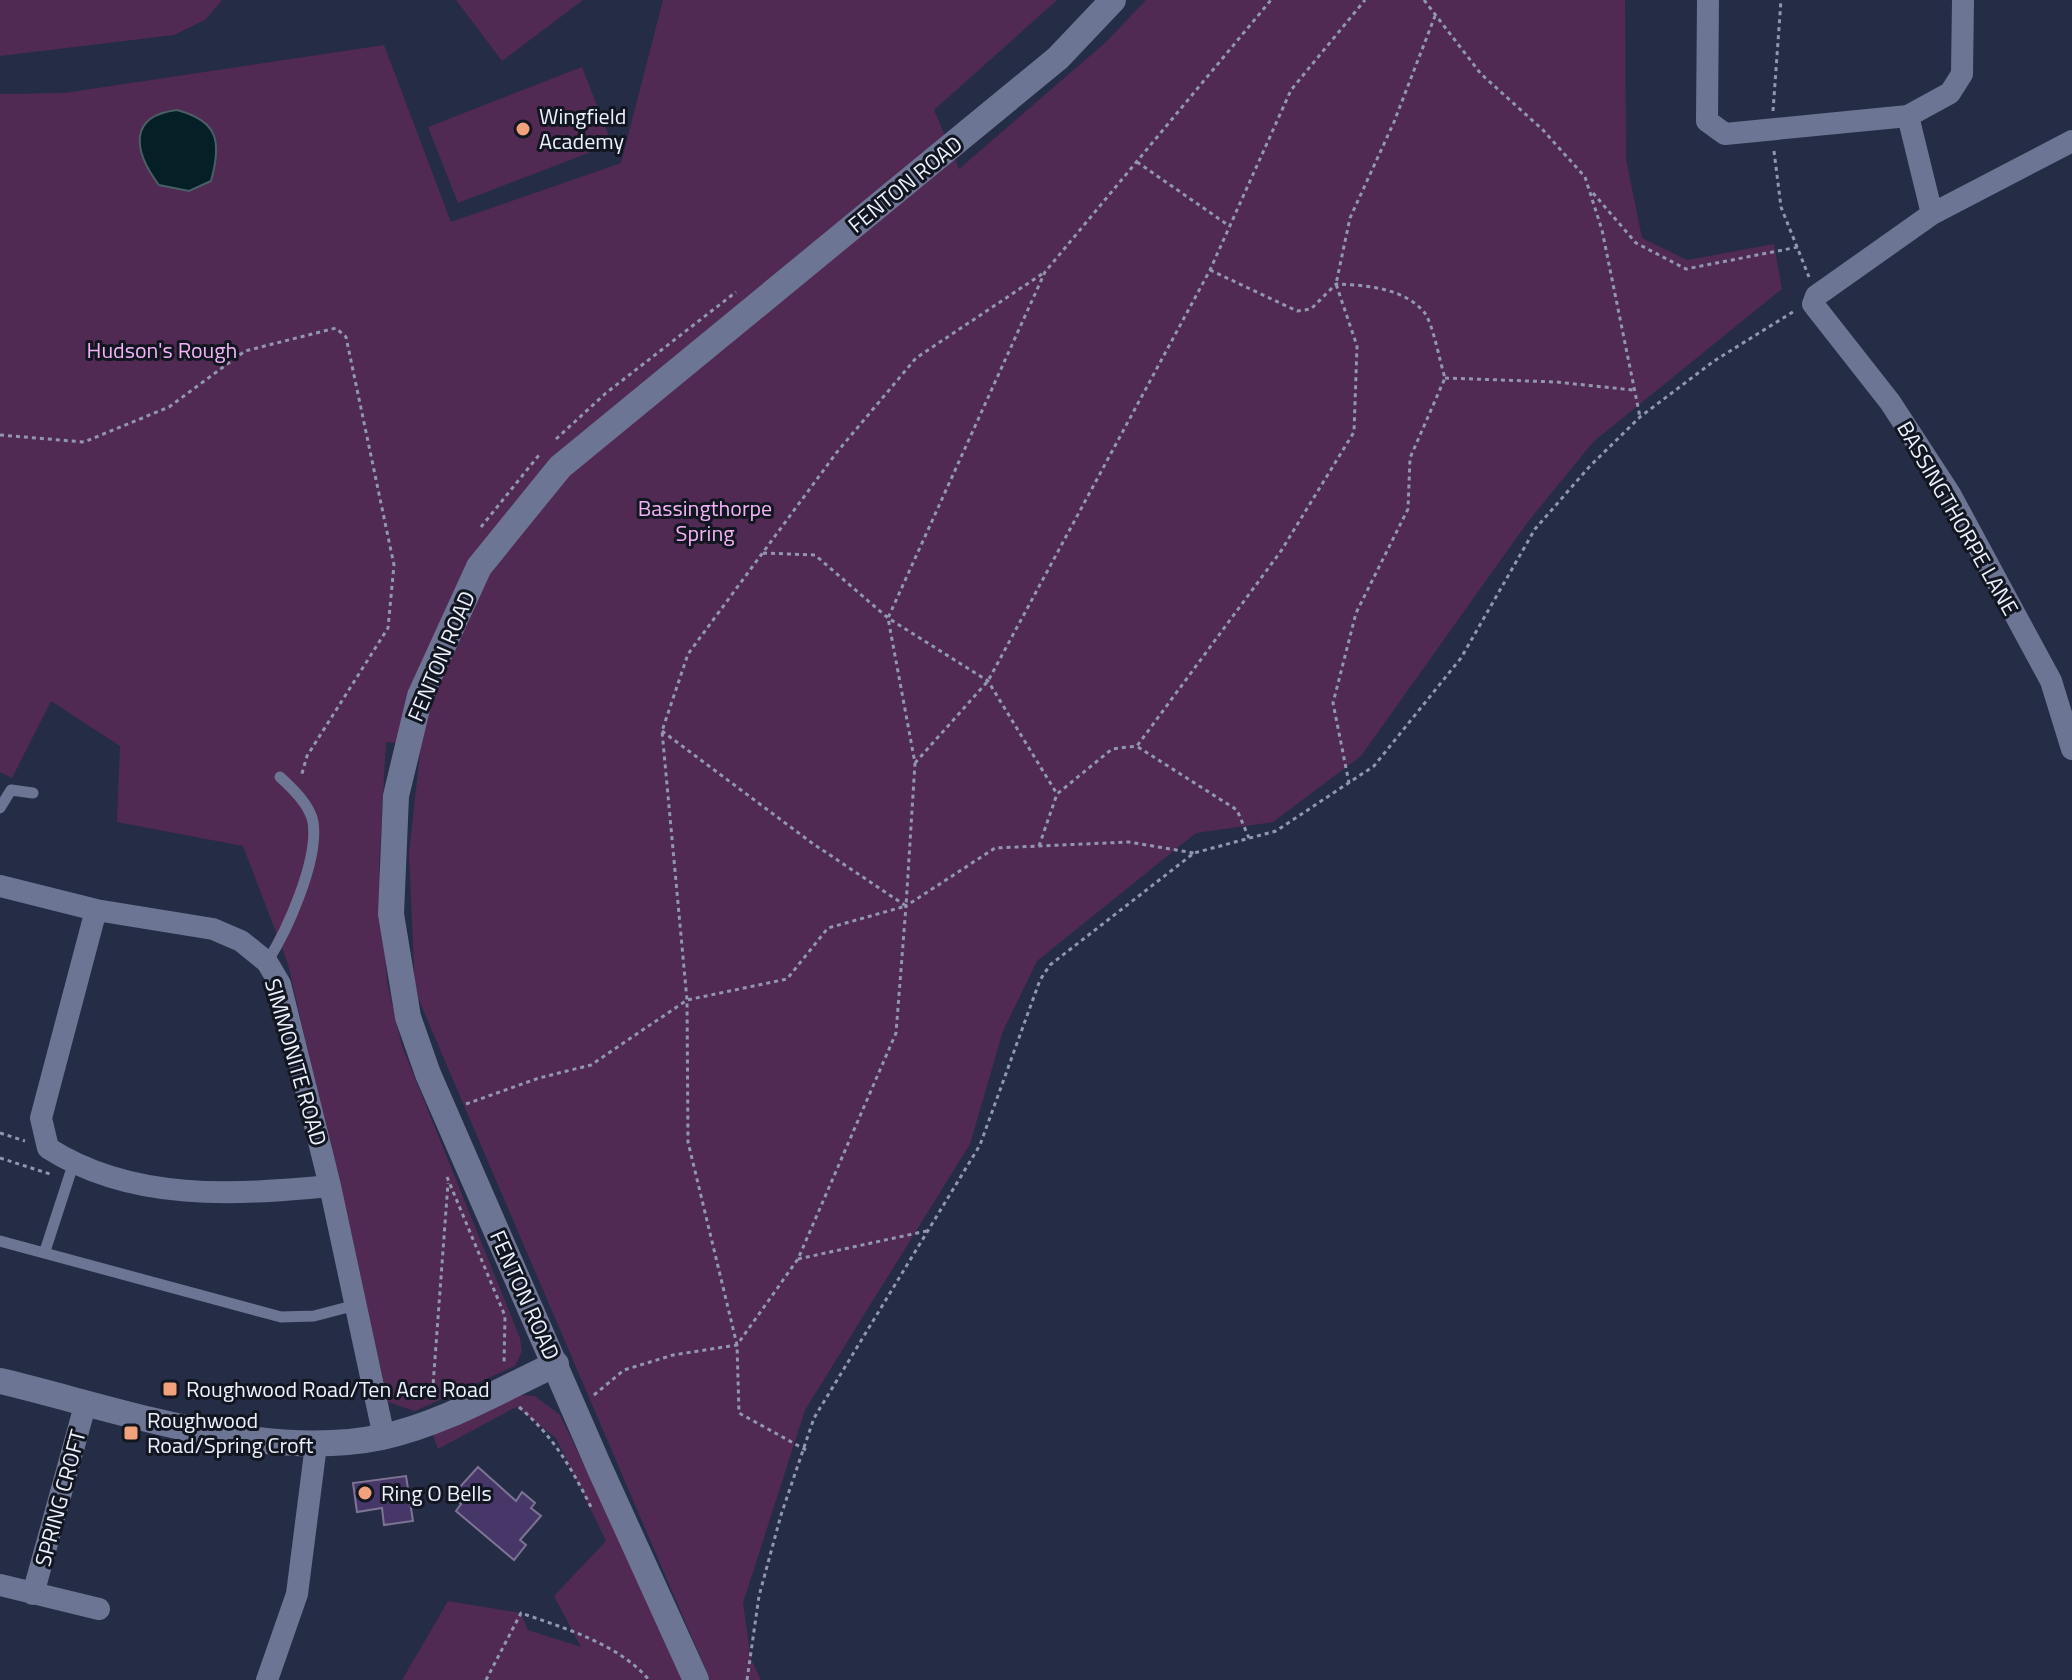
<svg xmlns="http://www.w3.org/2000/svg" width="2072" height="1680" font-family="'Titillium Web',sans-serif">
<style>
.green{fill:#502a52}
.water{fill:#041f25;stroke:#4a5e66;stroke-width:2}
.building{fill:#473668;stroke:#7d7493;stroke-width:2}
.lines{fill:none;stroke-linecap:round;stroke-linejoin:round}
.path{stroke:#9298ab;stroke-width:3;stroke-dasharray:4 4;stroke-linecap:butt}
.service{stroke:#6c7593;stroke-width:11}
.minor{stroke:#6c7593;stroke-width:22}
.tertiary{stroke:#6c7593;stroke-width:26}
.poi-dot{fill:#f1a17b;stroke:#121621;stroke-width:3}
.labels{text-anchor:middle;stroke-width:6;stroke-linejoin:round;paint-order:stroke}
.poi-label{font-size:22px;fill:#ecf1fe;stroke:#121621;text-anchor:start}
.street-label{font-size:22px;fill:#ecf1fe;stroke:#121621}
.park-label{font-size:22px;fill:#f4b3f7;stroke:#121621}
</style>
<rect width="100%" height="100%" fill="#252c46"/>
<path class="green" d="M0 0H222L205 20 174 35 0 56Z
M456 0H583L502 61Z
M663 0H1057L934 110 959 169 1106 42 1146 0H1625L1626 159 1642 238 1687 260 1774 244 1782 289 1593 442 1527 523 1361 756 1273 822 1196 833 1037 961 1003 1031 970 1144 805 1410 743 1603 751 1659 761 1680H710L415 991 409 853 421 744 386 742 379 867 387 982 402 1046 520 1338 522 1351 515 1366 415 1411 388 1402 288 964 243 846 117 822 120 746 51 701 12 778 0 772V94L64 93 384 45 451 222 621 163Z
M582 67 612 144 458 203 428 127Z
M520 1395 535 1396 560 1415 687 1680H402L448 1601 521 1613 528 1630 581 1647 554 1596 606 1541 556 1438 516 1407 438 1449 432 1432Z"/>
<path class="water" d="M177 110C218 121 222 141 211 181L189 191 159 185C134 152 127 116 177 110Z"/>
<path class="building" d="M478 1467 516 1501 522 1492 535 1503 531 1508 541 1516 520 1540 526 1545 514 1560 456 1511 461 1504 456 1499 462 1492 458 1489Z
M406 1476 413 1521 384 1525 382 1508 357 1512 353 1483Z"/>
<g class="lines">
<path class="path" d="M1424 0 1481 74 1543 130 1585 177 1602 230 1640 417
M1773 111 1781 0
M1774 151 1781 207 1809 277
M1137 162 1228 225
M1593 193 1636 243 1686 269 1798 247
M1210 270 1297 311 1311 309 1336 284C1365 285 1404 288 1424 312 1433 323 1440 363 1445 378L1410 458 1408 509 1356 613 1333 703 1349 783
M1445 378 1556 382 1633 390
M0 435 84 442 169 407 245 351 336 328 346 337 394 565 388 628 307 756 301 777
M556 439 606 393 736 292
M481 527 539 455
M763 553 815 555 888 618 988 681 1057 794
M662 731 812 843 906 906 915 763 888 618 1045 272 1271 0
M1138 747 1237 810 1249 838
M915 763 988 681 1210 270 1291 90 1365 0
M1039 846 1057 794 1112 749 1137 746 1281 551 1354 432 1357 346 1336 284 1350 218 1394 122 1435 16
M466 1104 539 1078 591 1065 687 1000 787 979 828 928 906 906
M0 1133 25 1141
M0 1158 53 1175
M447 1177 505 1316 504 1365
M798 1259 931 1230
M594 1395 624 1370 673 1355 737 1345 798 1259 896 1033 906 906 995 848 1129 842 1194 853
M432 1399 448 1183
M519 1407C553 1436 571 1467 591 1507
M806 1450 739 1413 737 1345 688 1142 687 1000 662 731 688 654 837 452 916 358 1045 272
M486 1680 521 1613C564 1628 619 1644 649 1680
M747 1680 759 1596 781 1515 814 1418 980 1145 1040 980 1050 965 1194 853 1276 831 1374 766 1461 658 1535 529 1590 466 1640 417 1714 361 1796 310"/>
<path class="service" d="M0 808 11 790 33 793
M267 962C287 931 319 860 313 822 310 805 292 788 280 777
M0 1241 281 1317 314 1316 356 1305
M45 1251 73 1165"/>
<path class="minor" d="M1708 0 1707 121 1725 134 1908 116 1950 93 1962 74 1963 0
M1908 116 1932 214
M2072 141 1932 214 1816 296 1813 304 1890 402 1950 494 2051 681 2072 749
M0 886 96 910 213 929 241 941 267 962 280 984 330 1186 384 1437
M96 910 41 1118 48 1148C132 1202 235 1195 330 1186
M0 1585 99 1609
M33 1594 86 1402
M267 1680 297 1594 316 1445"/>
<path class="tertiary" d="M0 1381C118 1409 261 1462 382 1437 443 1424 500 1390 556 1364
M696 1680 600 1469 428 1074 408 1017 391 914 396 796 420 696 479 567 560 467 1058 58 1113 0"/>
</g>
<g class="poi-dot">
<circle cx="523" cy="129" r="8"/>
<rect x="162" y="1381" width="16" height="16" rx="4"/>
<rect x="123" y="1425" width="16" height="16" rx="4"/>
<circle cx="365" cy="1493" r="8"/>
</g>
<g class="labels">
<g class="poi-label">
<text x="539" y="124">Wingfield<tspan x="539" dy="25">Academy</tspan></text>
<text x="186" y="1397">Roughwood Road/Ten Acre Road</text>
<text x="147" y="1428">Roughwood<tspan x="147" dy="25">Road/Spring Croft</tspan></text>
<text x="381" y="1501">Ring O Bells</text>
</g>
<g class="street-label">
<text transform="translate(905 184) rotate(-39)" y="8">FENTON ROAD</text>
<text transform="translate(1958 518) rotate(60)" y="8">BASSINGTHORPE LANE</text>
<text transform="translate(441 656) rotate(-67)" y="8">FENTON ROAD</text>
<text transform="translate(296 1062) rotate(74)" y="8">SIMMONITE ROAD</text>
<text transform="translate(525 1295) rotate(66)" y="8">FENTON ROAD</text>
<text transform="translate(60 1498) rotate(-75)" y="8">SPRING CROFT</text>
</g>
<g class="park-label">
<text x="162" y="358">Hudson's Rough</text>
<text x="705" y="516">Bassingthorpe<tspan x="705" dy="25">Spring</tspan></text>
</g>
</g>
</svg>
